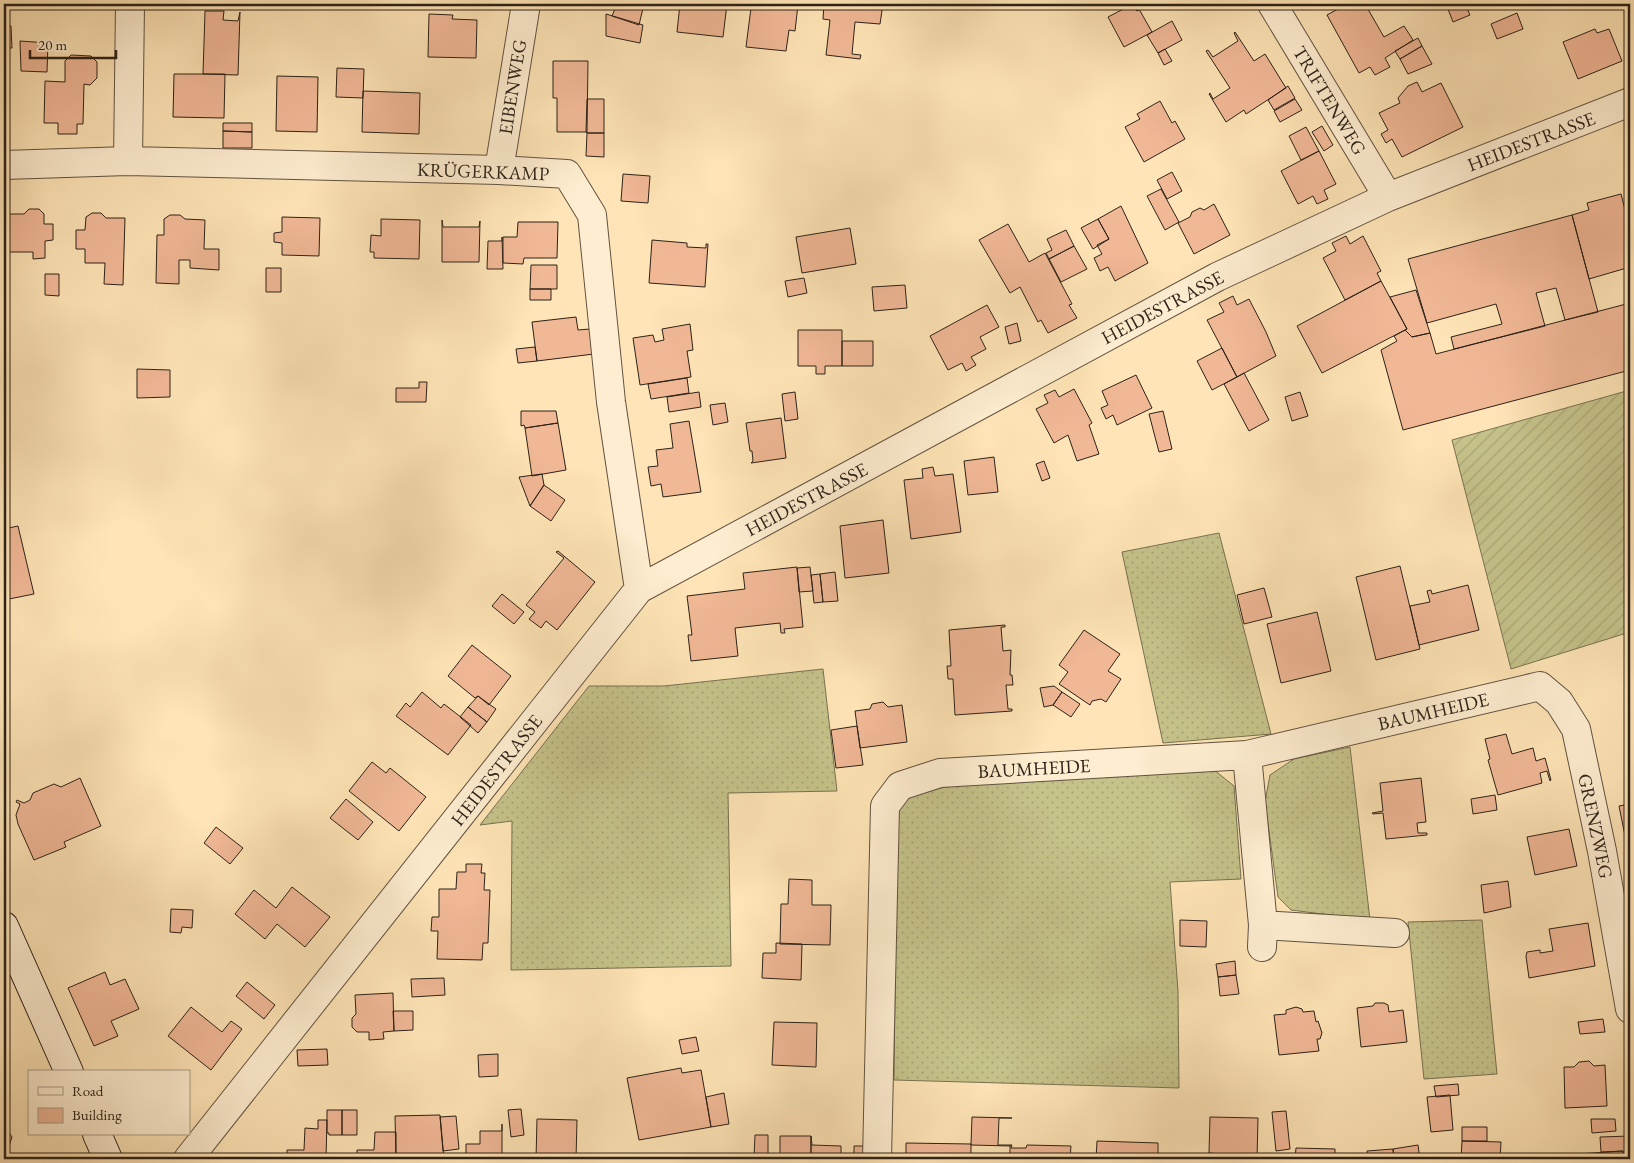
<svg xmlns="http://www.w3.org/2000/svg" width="1634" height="1163" font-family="'EB Garamond',serif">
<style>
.grass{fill:url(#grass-dots);stroke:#787251}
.garden{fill:url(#garden-furrows);stroke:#787251}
.building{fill:#f1b896;stroke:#2c2218}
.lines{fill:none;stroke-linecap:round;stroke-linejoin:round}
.minor-casing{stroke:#605240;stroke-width:30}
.secondary-casing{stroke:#2c2218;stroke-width:30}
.minor{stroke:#feedd0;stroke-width:28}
.secondary{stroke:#feedd0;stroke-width:28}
.labels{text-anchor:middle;stroke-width:5;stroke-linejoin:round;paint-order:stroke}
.street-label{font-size:19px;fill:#2c2218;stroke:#feedd0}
</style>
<defs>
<pattern id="grass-dots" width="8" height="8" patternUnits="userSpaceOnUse" patternTransform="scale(1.25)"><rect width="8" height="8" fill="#c5c28a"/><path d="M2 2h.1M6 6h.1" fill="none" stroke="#a9a676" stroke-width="1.8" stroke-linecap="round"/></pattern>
<pattern id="garden-furrows" width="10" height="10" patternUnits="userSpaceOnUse" patternTransform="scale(1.25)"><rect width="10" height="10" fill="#c5c28a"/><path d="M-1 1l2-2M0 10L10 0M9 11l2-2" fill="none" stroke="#a9a676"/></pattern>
</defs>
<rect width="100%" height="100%" fill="#fee4b6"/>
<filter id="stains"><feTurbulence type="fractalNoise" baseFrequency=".004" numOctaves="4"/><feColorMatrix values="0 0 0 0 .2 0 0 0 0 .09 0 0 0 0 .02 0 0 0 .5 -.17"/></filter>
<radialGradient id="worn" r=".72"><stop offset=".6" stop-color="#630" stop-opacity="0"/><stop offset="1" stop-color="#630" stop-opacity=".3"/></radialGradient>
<path class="grass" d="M1219 533 1271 734 1163 743 1122 552Z
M823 669 837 791 728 793 731 966 511 970 512 821 480 825 589 686H664Z
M1350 747 1370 920 1291 910 1278 897 1265 802 1270 775 1294 759Z
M1213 769 1234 786 1241 879 1170 882 1178 991 1179 1088 894 1080 897 809 911 796 949 786Z
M1482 920 1497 1074 1424 1079 1408 922Z"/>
<path class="garden" d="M1630 390V632L1511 669 1452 440Z"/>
<path class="building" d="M426 4H452V6L426 5Z
M617 4H644L639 25 612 16Z
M680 4H727L723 37 677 32Z
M766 4H811V6L798 5 795 31 789 30 786 51 746 47 751 8 765 9Z
M824 4H883L880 24 855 22 852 54 861 55 860 59 826 55 830 20 823 19Z
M1133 4H1149L1137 11Z
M1133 4 1137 11 1139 9 1152 32 1124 47 1108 17Z
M1347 4H1365L1384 37 1404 26 1413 40 1385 58 1390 67 1375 75 1370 67 1359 73 1327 15Z
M1446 4H1465L1470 15 1453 22Z
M205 11H224L223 20 238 21 240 12 238 75 203 74Z
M1517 13 1523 29 1497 39 1491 24Z
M429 14 453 15 452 19 477 20 476 58 428 57Z
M606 14 643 25 640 43 606 36Z
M1172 21 1182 40 1158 53 1147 35Z
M4 26H11L12 48H4Z
M1595 29 1597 33 1609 29 1622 61 1578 79 1563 42Z
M1235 32 1254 61 1265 54 1286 88 1246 114 1244 110 1226 122 1209 94 1210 93 1213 99 1230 88 1206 51 1208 50 1213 57 1238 41 1234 33Z
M1418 38 1422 46 1400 59 1395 51Z
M20 41 48 43 47 72 21 71Z
M1422 46 1432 64 1408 74 1400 59Z
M1165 49 1172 61 1164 65 1158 53Z
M71 55 91 56 97 62V78L90 85 84 84 83 124H77V134H58V123H44L45 81 65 82V61Z
M553 61H588L587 132H557V98H553Z
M337 68 364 69 363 98 336 97Z
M174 74H225L224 118 173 117Z
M277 76 318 77 317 132 276 131Z
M1417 82 1422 92 1441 83 1463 127 1402 157 1392 139 1386 143 1381 134 1388 130 1379 113 1400 103 1398 98 1408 86Z
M1288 86 1295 98 1274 110 1268 100Z
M4 87 8 130 4 131Z
M363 91 420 93 419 134 362 132Z
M587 99H604V133H587L586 132Z
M1295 99 1302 110 1280 122 1274 111Z
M1160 101 1172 123 1175 121 1185 139 1144 162 1125 127 1140 119 1137 114Z
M223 123H252V132L223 131Z
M1322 126 1333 145 1324 151 1312 132Z
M1306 127 1319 151 1301 160 1289 136Z
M223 131 252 132V148H223Z
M587 133H604V157L586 156Z
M1319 151 1336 184 1324 190 1328 199 1317 204 1313 196 1298 204 1281 171Z
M1172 172 1182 191 1167 199 1157 180Z
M623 174 650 176 648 203 621 201Z
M1161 189 1179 222 1165 230 1147 196Z
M1621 194 1629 225 1626 226 1630 242V267L1589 279 1572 215 1589 210 1587 203Z
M1214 204 1230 235 1194 254 1178 223 1190 217 1192 212 1200 208 1204 210Z
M1121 206 1148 263 1115 281 1108 267 1100 271 1094 258 1102 254 1097 245 1109 239 1098 219Z
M29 209H39L44 214V224H53V240L45 241V258L33 259V252H6V214H24Z
M92 213H101L106 218H125L123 285 104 284 105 263H85V249H76V230H85L86 217Z
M170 215H180L185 219 205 220 204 249H219V270L190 268V260H179V284L156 283 157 235H164V219Z
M1572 215 1598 312 1565 320 1556 288 1536 293 1545 326 1454 349 1451 337 1502 324 1496 304 1427 323 1408 259Z
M282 217 320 218 319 256 282 255V243L274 242V233L282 232Z
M381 219 420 220 419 259 374 258V252H370L371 235 381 236Z
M1098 219 1109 239 1093 249 1081 228Z
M442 220 443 227H479L480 221 479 262H442Z
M518 222H558L557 258H524L523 264 503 263V237H517Z
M1008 224 1029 262 1045 253 1072 304 1069 305 1077 318 1048 333 1041 320 1038 322 1020 287 1010 293 979 240Z
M850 228 856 264 802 273 796 237Z
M1066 230 1074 246 1049 259 1046 253 1052 250 1047 239Z
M1346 236 1350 244 1363 236 1381 271 1377 273 1381 281 1345 300 1323 258 1336 251 1332 243Z
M502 237 503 269H487L488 241H502Z
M652 240 687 243V247L706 248V244H708L705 287 649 283Z
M1074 246 1087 269 1061 282 1049 259Z
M4 264H7V277H4Z
M531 265H557V289H530Z
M266 268H281V292H266Z
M45 274H59V296L45 295Z
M804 278 807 293 788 297 785 281Z
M1381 281 1407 329 1322 373 1297 326Z
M905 285 907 308 874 311 872 287Z
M530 289H551V300H530Z
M1416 290 1430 333 1412 337 1405 330 1407 329 1390 297Z
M1233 296 1237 305 1249 299 1266 332 1276 356 1237 377 1207 320 1224 312 1219 303Z
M1630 303V370L1403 430 1381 350 1397 341 1394 336 1405 330 1412 337 1430 333 1436 354Z
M987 305 999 327 980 337 986 349 971 357 976 365 966 371 962 363 948 370 930 336Z
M576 317 578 330 590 329 594 354 537 361 532 322Z
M1017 323 1021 341 1009 344 1005 327Z
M690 324 693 350 687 351 691 377 640 385 633 338 653 335 655 342 664 340 662 329Z
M798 330H842V366H825V374H816V366H798Z
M842 341H873V366H842Z
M535 347 537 361 518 363 516 349Z
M1222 348 1237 377 1212 390 1197 361Z
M137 369 170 370V397L137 398Z
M1244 373 1269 420 1249 431 1224 384Z
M1136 375 1152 408 1117 425 1113 415 1106 419 1101 408 1108 405 1102 391Z
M687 378 689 393 651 399 648 384Z
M419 382H427L426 402H396V388H419Z
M1074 389 1092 423 1089 425 1099 454 1077 461 1068 435 1054 443 1036 409 1048 403 1044 395 1055 390 1059 397Z
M699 392 701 407 669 412 667 397Z
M795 392 798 419 785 421 782 394Z
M1300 392 1308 416 1292 421 1285 397Z
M725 403 728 422 713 425 710 405Z
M521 411H556L558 423 525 428 524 425 521 426Z
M1163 411 1172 449 1159 452 1149 414Z
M781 418 786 458 751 463 753 461 752 451H750L746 423Z
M689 421 701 492 663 497 661 484 651 486 648 467 658 466 656 450 673 448 670 424Z
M558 423 566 470 532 476 525 428Z
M994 457 998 492 968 495 964 461Z
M1044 461 1050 478 1042 481 1036 464Z
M933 467 935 476 953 474 961 532 911 539 904 480 923 478 922 469Z
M542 474 544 485 530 506 519 477Z
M544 485 565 500 551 521 530 506Z
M883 520 889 573 845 578 840 526Z
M18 526 34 594 4 600V529Z
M558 551 595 582 557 630 546 621 541 628 529 619 535 612 526 605 564 558 556 552Z
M1400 566 1420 649 1376 660 1356 577Z
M797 567 803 627 784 629 785 633H781L780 623 735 628 738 656 691 661 688 635H692L687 596 745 589 743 573Z
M810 567 813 591 799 592 797 568Z
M835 572 838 601 823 602 820 574Z
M820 574 823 602 814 603 811 575Z
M1468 585 1479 630 1419 645 1410 606 1430 602 1427 591 1431 590 1432 594Z
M1264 588 1272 617 1244 624 1237 595Z
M502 594 524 612 514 624 492 606Z
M1317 612 1331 671 1281 683 1267 624Z
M1005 625V627H1001L1003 651 1011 650 1010 675H1012L1013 685H1006L1008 709H1012V711L955 715 953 679H948L947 666H951L949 630Z
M1084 630 1120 654 1108 671 1121 679 1106 702 1101 699 1092 701 1090 705 1059 684 1068 672 1059 665Z
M472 645 511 676 489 705 478 696 475 698 448 676Z
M1054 686 1062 692 1053 705 1044 707 1040 688Z
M422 692 441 708 444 704 471 725 448 755 396 716 406 703 410 707Z
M1062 692 1080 704 1071 717 1053 705Z
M478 696 496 709 487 722 468 707Z
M883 702 888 707 902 705 907 742 860 748 855 711 870 709 872 704Z
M468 707 487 722 478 733 460 717Z
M857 726 863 765 836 768 831 730Z
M1506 734 1512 754 1533 748 1536 761 1545 758 1551 780 1550 781 1547 771 1540 773 1542 783 1498 795 1488 760 1490 759 1485 739Z
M372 762 386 773 390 768 426 797 399 831 349 791Z
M80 778 101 826 64 842 66 847 34 860 18 824 16 815 20 804 16 802 17 800 24 803 30 800 33 793 54 784 61 787Z
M1421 778 1426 822 1417 823 1418 833H1427V835L1386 839 1383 813 1373 814 1372 813 1383 811 1380 783Z
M1495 795 1497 810 1473 814 1471 799Z
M346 799 373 822 358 840 330 818Z
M1630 804V850L1628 851 1619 806Z
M216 827 243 848 230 864 204 843Z
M1569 829 1577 866 1535 875 1527 837Z
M466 864H482L481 873H485L484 890H490L488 943H483L482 960 437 959 438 931H431L432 917H439V889H456L457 872H466Z
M789 879 812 880V905H831L830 945 780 944 781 904H788Z
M1508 881 1511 907 1484 913 1481 885Z
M292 887 330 917 305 947 277 924 265 939 235 914 254 890 276 908Z
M171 909 193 910 192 928 182 927 181 933 170 932Z
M1180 920 1207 921 1206 947 1180 946Z
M1588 923 1595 966 1529 978 1526 956 1527 952 1540 950V953L1553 951 1549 929Z
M776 943 802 944 801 980 762 978 763 953H776Z
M1235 961 1236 975 1218 977 1216 964Z
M105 972 110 985 125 979 139 1009 111 1021 118 1036 94 1046 68 988Z
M1236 975 1239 994 1220 996 1218 977Z
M444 978 445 995 412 997 411 979Z
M247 982 275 1005 264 1019 236 996Z
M393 993 394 1031 383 1032 384 1039 369 1040V1032H357L352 1027V1018L356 1014 355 995Z
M1375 1003H1384L1388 1005 1389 1012 1403 1010 1407 1042 1361 1047 1357 1008 1373 1006Z
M191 1007 222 1032 231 1021 242 1029 211 1070 168 1036Z
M1296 1007 1302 1009 1303 1012 1314 1011 1316 1022 1318 1021 1322 1033 1320 1039H1317L1319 1051 1279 1055 1274 1015 1286 1014V1010Z
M393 1011H413V1030L394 1031Z
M1603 1019 1605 1032 1580 1034 1578 1022Z
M774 1022 817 1023 816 1067 772 1065Z
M696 1037 699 1051 682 1054 679 1040Z
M327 1049 328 1065 298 1066 297 1050Z
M498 1054V1076L479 1077 478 1055Z
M1589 1061 1594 1066 1605 1065 1607 1106 1565 1108 1564 1067H1574L1579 1062Z
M681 1068 682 1073 701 1070 711 1127 639 1140 627 1078Z
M1458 1084 1459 1095 1436 1097 1434 1086Z
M724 1093 729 1124 711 1127 706 1097Z
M1450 1095 1453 1130 1431 1132 1427 1097Z
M521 1109 524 1135 511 1137 508 1110Z
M327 1110H342V1135H329V1133H327Z
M342 1110H357V1135H342Z
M1286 1111 1290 1149 1276 1151 1272 1112Z
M440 1115 444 1159H396L395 1116Z
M456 1116 459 1149 443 1151 440 1117Z
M972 1117 1012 1118H999L998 1145H1010V1146L971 1145Z
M1210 1117 1258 1118 1257 1159H1220V1154L1209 1153Z
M537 1119 577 1120 576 1159H536Z
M1591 1119H1615L1616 1131 1592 1133Z
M318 1120H327L326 1159H335H287V1150H304L305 1128 318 1129Z
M502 1124V1159H466V1144H480V1131H502Z
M4 1125 12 1137 7 1152 16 1159H4Z
M1462 1127H1487V1141H1462Z
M375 1132H396V1159H357V1150H374Z
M755 1135H768V1159H754Z
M780 1136H811V1159H780Z
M811 1136 812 1145 841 1146V1159H811Z
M1630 1136V1159H1623V1151L1601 1152 1600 1137Z
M1097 1141 1158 1143V1159H1096Z
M1462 1141 1501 1142 1500 1159H1461Z
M906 1143 971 1144V1159H906Z
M1010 1145H1012L1011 1148H1026L1027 1145 1071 1146 1070 1159H1010Z
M1418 1145 1420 1159H1394L1393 1149Z
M854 1146H867V1159H854Z
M1296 1148 1335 1149V1159H1295Z
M1393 1149 1394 1159H1368L1367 1151Z
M1623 1151V1159H1578V1154Z"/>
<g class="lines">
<g class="minor-casing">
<path id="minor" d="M1272 4 1388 197
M128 161 130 4
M4 165 128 161 499 170 567 174 592 215 611 402 639 589
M499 170 526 4
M1247 755 1263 925 1262 947
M1263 925 1395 933
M188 1159 639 589 1217 277 1388 197 1630 102
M877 1159 885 806 900 786 940 773 1247 755 1540 686 1559 702 1576 729 1602 851 1630 1009"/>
</g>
<g class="secondary-casing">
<path id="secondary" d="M4 926 69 1072
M97 1134 108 1159"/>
</g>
<use href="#minor" class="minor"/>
<use href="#secondary" class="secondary"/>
</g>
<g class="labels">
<g class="street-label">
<text transform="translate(512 87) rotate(-81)" y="7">EIBENWEG</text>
<text transform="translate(1330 100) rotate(59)" y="7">TRIFTENWEG</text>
<text transform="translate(1531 141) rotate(-21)" y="7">HEIDESTRASSE</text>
<text transform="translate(483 171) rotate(2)" y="7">KRÜGERKAMP</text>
<text transform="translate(1162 307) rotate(-28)" y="7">HEIDESTRASSE</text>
<text transform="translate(806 499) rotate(-28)" y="7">HEIDESTRASSE</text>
<text transform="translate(1433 711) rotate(-13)" y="7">BAUMHEIDE</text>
<text transform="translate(1034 768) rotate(-3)" y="7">BAUMHEIDE</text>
<text transform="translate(496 770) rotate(-52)" y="7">HEIDESTRASSE</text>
<text transform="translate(1596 826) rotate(78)" y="7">GRENZWEG</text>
</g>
</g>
<rect width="1634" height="1163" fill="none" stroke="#fee4b6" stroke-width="20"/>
<rect x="5" y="5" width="1624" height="1153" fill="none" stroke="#2c2218" stroke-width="2.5"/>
<rect x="10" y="10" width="1614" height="1143" fill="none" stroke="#2c2218"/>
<rect x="28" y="1070" width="162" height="65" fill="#feedd0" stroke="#aa9c86"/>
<rect x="38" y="1087" width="25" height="8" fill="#feedd0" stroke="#aa9c86"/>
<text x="72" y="1096" font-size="15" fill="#2c2218">Road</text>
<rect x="38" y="1108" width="25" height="15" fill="#f1b896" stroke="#aa9c86"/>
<text x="72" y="1120" font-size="15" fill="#2c2218">Building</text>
<path d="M30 50v8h86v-8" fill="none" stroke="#2c2218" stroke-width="2.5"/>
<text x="38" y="50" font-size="15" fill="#2c2218" stroke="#feedd0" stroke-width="4" paint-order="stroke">20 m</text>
<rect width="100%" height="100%" filter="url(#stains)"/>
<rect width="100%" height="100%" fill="url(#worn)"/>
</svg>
